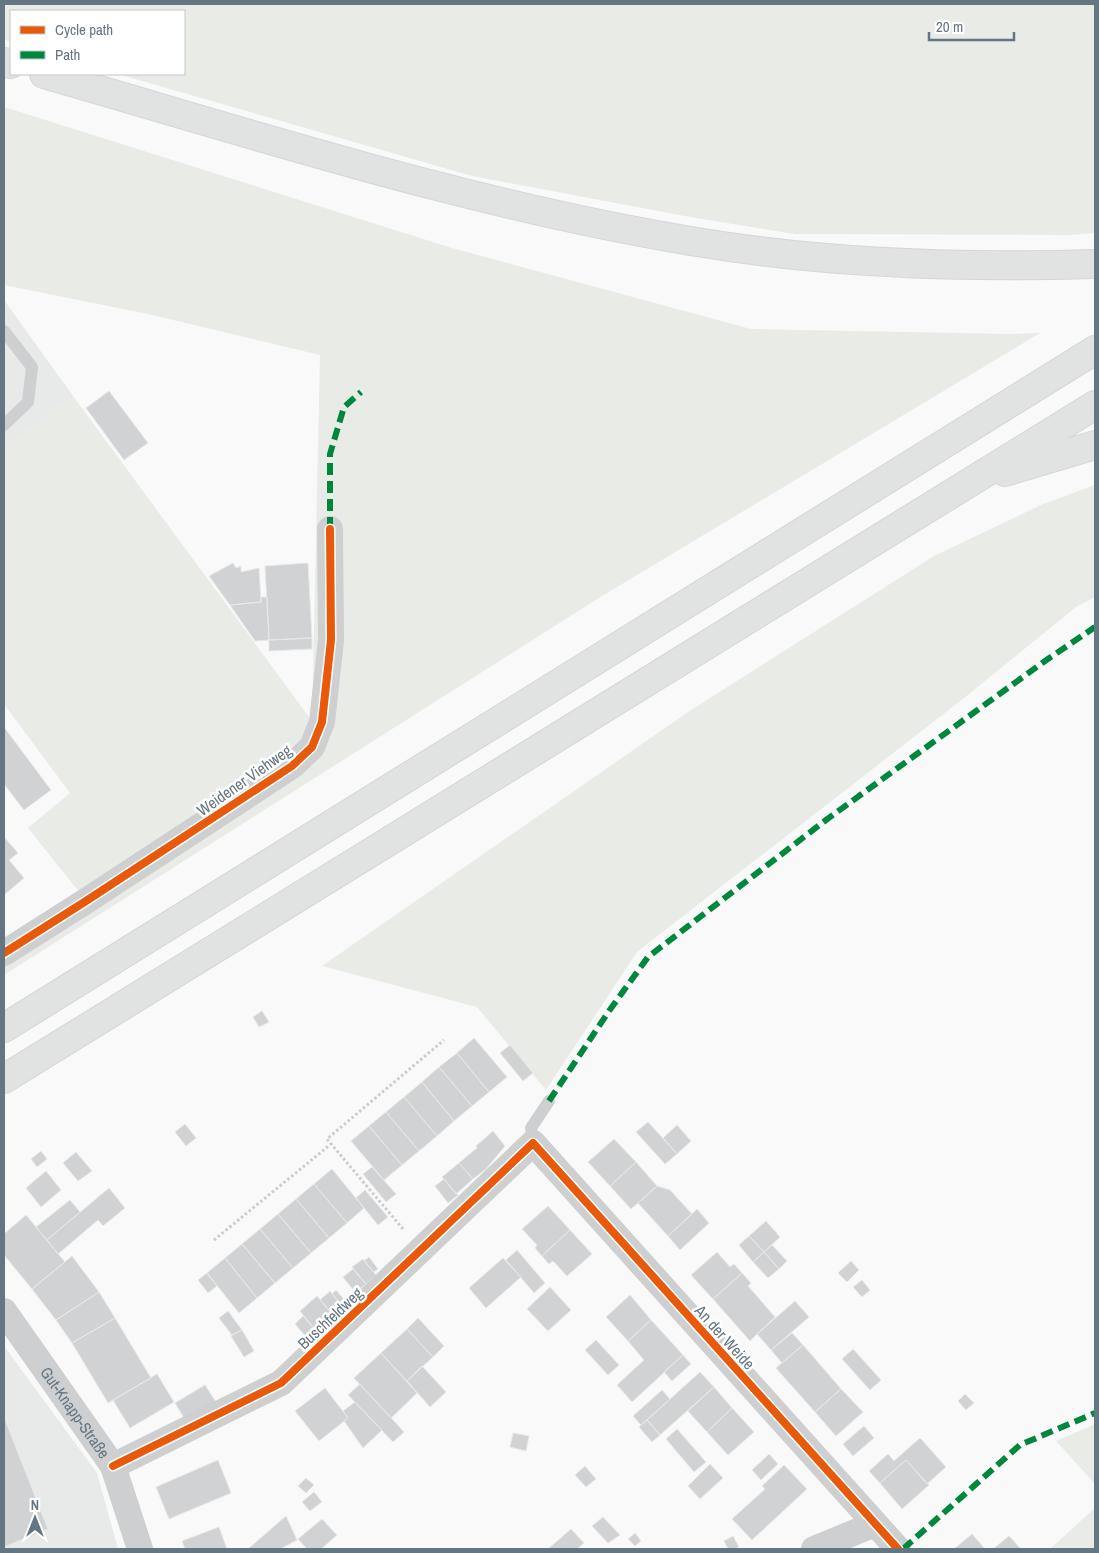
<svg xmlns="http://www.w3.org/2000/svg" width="1099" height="1553" font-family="'Archivo Narrow',sans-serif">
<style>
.built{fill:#e8e9e9}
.green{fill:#e8ebe6}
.building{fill:#d0d2d3;stroke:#e8e8e8}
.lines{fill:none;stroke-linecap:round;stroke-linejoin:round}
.motorway-casing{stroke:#d5d6d6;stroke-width:30}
.path{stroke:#cbcccd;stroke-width:3;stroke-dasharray:2.5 2.5;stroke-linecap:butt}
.service{stroke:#cecfd0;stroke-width:12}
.minor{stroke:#cecfd0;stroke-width:26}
.motorway{stroke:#e1e2e2;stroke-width:28}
.quiet{stroke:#00873e;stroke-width:6;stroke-dasharray:12 6;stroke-linecap:butt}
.cycleway-casing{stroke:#fff;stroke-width:11}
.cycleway{stroke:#e8590c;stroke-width:8}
.labels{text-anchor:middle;stroke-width:5;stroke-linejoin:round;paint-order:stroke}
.street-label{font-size:16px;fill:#657683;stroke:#fff}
</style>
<rect width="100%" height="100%" fill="#f9f9f9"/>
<path class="built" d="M4 300 73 396 4 448Z
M4 1346 97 1473 118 1549H4Z"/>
<path class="green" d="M4 4H1095V233L1069 235 794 234 690 217 472 176 118 74H184V11H11V42L4 39Z
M4 107 452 248 751 329 1009 334 1040 333 602 596 4 975V943L80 893 28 828 70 793 4 704V448L73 396 312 721 320 355 148 314 4 285Z
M1095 485V597L1076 607 964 698 637 952 546 1090 477 1007 322 966 688 712 934 556 1043 504Z
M1095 1424V1484L1056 1441Z
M1095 1508V1549H1050Z"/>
<path class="building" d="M109 391 148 443 124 460 86 408Z
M233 563 236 568 241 566V572L259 568 261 602 230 605 209 576Z
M308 563 312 638 269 640 265 566Z
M261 597H267L269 640 255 641 230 605 261 602Z
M312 638V649L269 651V640Z
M4 727 51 790 24 810 4 784Z
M4 837 18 853 9 860 24 878 4 895Z
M262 1011 269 1022 259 1027 253 1017Z
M474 1038 507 1077 489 1092 457 1053Z
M510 1045 533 1073 523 1081 500 1053Z
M457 1053 489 1092 472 1106 439 1067Z
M439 1067 472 1106 454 1121 422 1082Z
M422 1082 454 1121 437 1136 404 1097Z
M404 1097 437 1136 419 1151 386 1112Z
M386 1112 419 1151 402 1165 369 1126Z
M648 1122 677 1154 665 1164 636 1132Z
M185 1124 196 1138 186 1146 175 1132Z
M677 1125 691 1141 677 1154 663 1138Z
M369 1126 402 1165 384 1180 351 1141Z
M493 1131 505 1146 486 1169 473 1179 459 1163 477 1148 476 1146Z
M614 1139 636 1162 610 1186 588 1162Z
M41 1151 47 1159 37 1167 31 1159Z
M76 1152 92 1171 78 1181 63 1163Z
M636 1162 657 1186 631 1209 610 1186Z
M459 1163 473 1179 456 1194 442 1177Z
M372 1167 396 1194 386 1202 363 1174Z
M332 1169 364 1208 347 1223 314 1184Z
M46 1171 61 1190 41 1207 26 1188Z
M444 1179 458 1195 448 1203 435 1186Z
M314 1184 347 1223 329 1238 296 1199Z
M657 1186 670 1190 692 1214 668 1236 638 1203Z
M109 1188 125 1208 103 1226 98 1220 58 1254 47 1240Z
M365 1190 388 1217 378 1225 356 1198Z
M296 1199 329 1238 311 1253 278 1214Z
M70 1200 80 1212 47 1240 36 1227Z
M548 1206 570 1230 542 1256 535 1248 537 1245 522 1229Z
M697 1209 709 1223 680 1250 668 1236Z
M278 1214 311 1253 293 1268 260 1229Z
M26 1215 65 1262 32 1289 4 1255V1234Z
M766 1221 780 1237 764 1252 749 1236Z
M260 1229 293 1268 275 1283 242 1244Z
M570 1230 592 1254 567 1276 553 1261 549 1264 542 1256Z
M749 1236 764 1252 753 1262 739 1245Z
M242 1244 275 1283 257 1298 225 1258Z
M772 1245 787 1261 779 1269 764 1252Z
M517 1250 545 1283 534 1293 506 1260Z
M717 1252 730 1267 734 1264 742 1273 713 1299 691 1275Z
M764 1252 779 1269 768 1278 753 1262Z
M72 1256 99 1292 56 1320 32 1289Z
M369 1257 378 1269 374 1272 364 1261Z
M225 1258 257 1298 239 1313 207 1273Z
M503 1258 521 1277 486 1308 469 1288Z
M363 1259 376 1275 366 1284 352 1267Z
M851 1261 859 1270 847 1282 838 1273Z
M353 1269 366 1284 355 1292 343 1277Z
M207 1273 217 1286 208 1293 198 1280Z
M742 1273 751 1283 748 1286 775 1317 750 1341 713 1299Z
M862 1280 870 1290 862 1297 853 1287Z
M550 1287 571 1310 548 1331 527 1309Z
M336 1290 346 1302 341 1305 332 1294Z
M330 1291 343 1307 333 1315 320 1300Z
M99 1292 115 1318 72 1343 56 1320Z
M630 1295 651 1320 628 1341 606 1317Z
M317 1296 335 1317 317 1332 300 1311Z
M795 1301 809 1317 771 1350 757 1334Z
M228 1311 242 1330 232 1335 219 1318Z
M303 1316 317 1332 308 1339 295 1324Z
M115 1318 151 1378 108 1403 72 1343Z
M418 1318 444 1346 433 1357 407 1329Z
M651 1320 683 1355 632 1402 617 1385 644 1360 628 1341Z
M407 1329 433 1357 407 1381 381 1353Z
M242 1330 254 1351 244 1357 231 1336Z
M792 1333 803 1345 782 1363 771 1350Z
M596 1340 619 1365 608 1375 585 1350Z
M803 1345 841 1389 815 1412 776 1368Z
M853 1349 881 1380 870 1390 842 1359Z
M381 1353 417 1393 391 1418 354 1378Z
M683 1355 691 1364 672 1381 664 1372Z
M422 1366 446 1392 430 1407 407 1381Z
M700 1372 714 1387 660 1435 647 1420Z
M157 1374 174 1402 130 1428 113 1400Z
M360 1384 404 1432 393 1442 348 1395Z
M205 1385 216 1402 184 1418 175 1403Z
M714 1387 732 1408 707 1432 688 1411Z
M325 1388 348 1418 319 1441 295 1411Z
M841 1389 863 1412 836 1436 815 1412Z
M662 1390 670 1399 641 1425 633 1416Z
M965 1394 974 1403 966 1410 958 1401Z
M355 1402 382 1430 363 1448 344 1421 348 1418 343 1411Z
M732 1408 754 1432 728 1455 707 1432Z
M4 1417 48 1529 4 1547Z
M647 1420 660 1435 652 1442 639 1427Z
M864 1426 874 1438 853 1456 843 1444Z
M677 1429 706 1462 694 1472 666 1439Z
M513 1433 529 1436 526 1451 510 1447Z
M920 1438 946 1467 927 1484 906 1460 880 1483 869 1471 888 1454 894 1461Z
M769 1454 778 1464 761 1480 752 1470Z
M218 1460 231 1493 169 1519 156 1487Z
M906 1460 929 1485 902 1509 880 1483Z
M710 1464 723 1478 700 1499 688 1486Z
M784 1465 807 1489 752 1540 732 1519 765 1489 762 1486Z
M585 1466 596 1479 586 1487 575 1475Z
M306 1478 314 1485 306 1493 298 1486Z
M314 1492 322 1502 310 1511 302 1502Z
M286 1516 297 1540 280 1549H248Z
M603 1517 620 1535 608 1543 592 1526Z
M322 1519 337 1535 321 1549H307L298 1539Z
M219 1527 227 1549H185L182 1541Z
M571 1529 584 1543 577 1549H548Z
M635 1533 641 1541 635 1546 628 1539Z
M972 1534 985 1549H954Z
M733 1536 739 1547 735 1549H728L724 1541Z
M1009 1536 1021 1549H993Z"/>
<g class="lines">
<g class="motorway-casing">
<path id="motorway" d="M4 62 11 64
M44 74C260 136 475 206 697 242 829 264 962 268 1095 264
M1005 472 1095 445
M4 1028 1095 350
M4 1079 1095 405"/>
</g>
<path class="path" d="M403 1229 327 1139 444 1040
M214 1240 331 1144"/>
<path class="service" d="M4 331 32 367 28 402 4 425
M533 1143 531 1128 549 1101"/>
<g class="minor">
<path d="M4 953 86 901 292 766 312 747 322 722 331 640 330 529"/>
<path id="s1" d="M4 1311 113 1466 140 1549"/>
<path d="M113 1466 281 1383 533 1143 898 1549"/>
<path d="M814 1549 875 1524"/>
</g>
<use href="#motorway" class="motorway"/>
<path class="quiet" d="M330 529V454L344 407 361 392
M549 1101 609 1011 648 957 826 820 1045 661 1095 627
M903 1549 1020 1445 1095 1413"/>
<g class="cycleway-casing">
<path id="cycleway" d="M4 953 86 901 292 766 312 747 322 722 331 640 330 529
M113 1466 281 1383 533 1143 898 1549"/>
</g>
<use href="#cycleway" class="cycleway"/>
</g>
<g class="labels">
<g class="street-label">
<text transform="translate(244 780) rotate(-35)" y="6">Weidener Viehweg</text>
<text transform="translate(330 1318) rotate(-43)" y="6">Buschfeldweg</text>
<text transform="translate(725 1337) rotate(48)" y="6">An der Weide</text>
<text dy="6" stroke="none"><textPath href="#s1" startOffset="124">Gut-Knapp-Straße</textPath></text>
</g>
</g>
<rect width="1099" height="1553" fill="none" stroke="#657683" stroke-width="10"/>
<rect x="10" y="10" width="175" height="65" fill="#ffffff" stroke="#c1c8cd"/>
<rect x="20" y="26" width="25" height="8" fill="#e8590c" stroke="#c1c8cd"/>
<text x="55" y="35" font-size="15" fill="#657683">Cycle path</text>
<rect x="20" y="51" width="25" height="8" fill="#00873e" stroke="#c1c8cd"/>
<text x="55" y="60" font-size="15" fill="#657683">Path</text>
<g transform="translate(35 1518)" stroke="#ffffff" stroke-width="4" paint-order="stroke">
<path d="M0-4L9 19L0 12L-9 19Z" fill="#657683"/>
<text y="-8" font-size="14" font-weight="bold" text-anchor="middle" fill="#657683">N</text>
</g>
<path d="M929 32v8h85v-8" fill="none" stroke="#657683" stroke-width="2.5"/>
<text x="936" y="32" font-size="15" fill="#657683" stroke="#ffffff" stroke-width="4" paint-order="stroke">20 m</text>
</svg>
